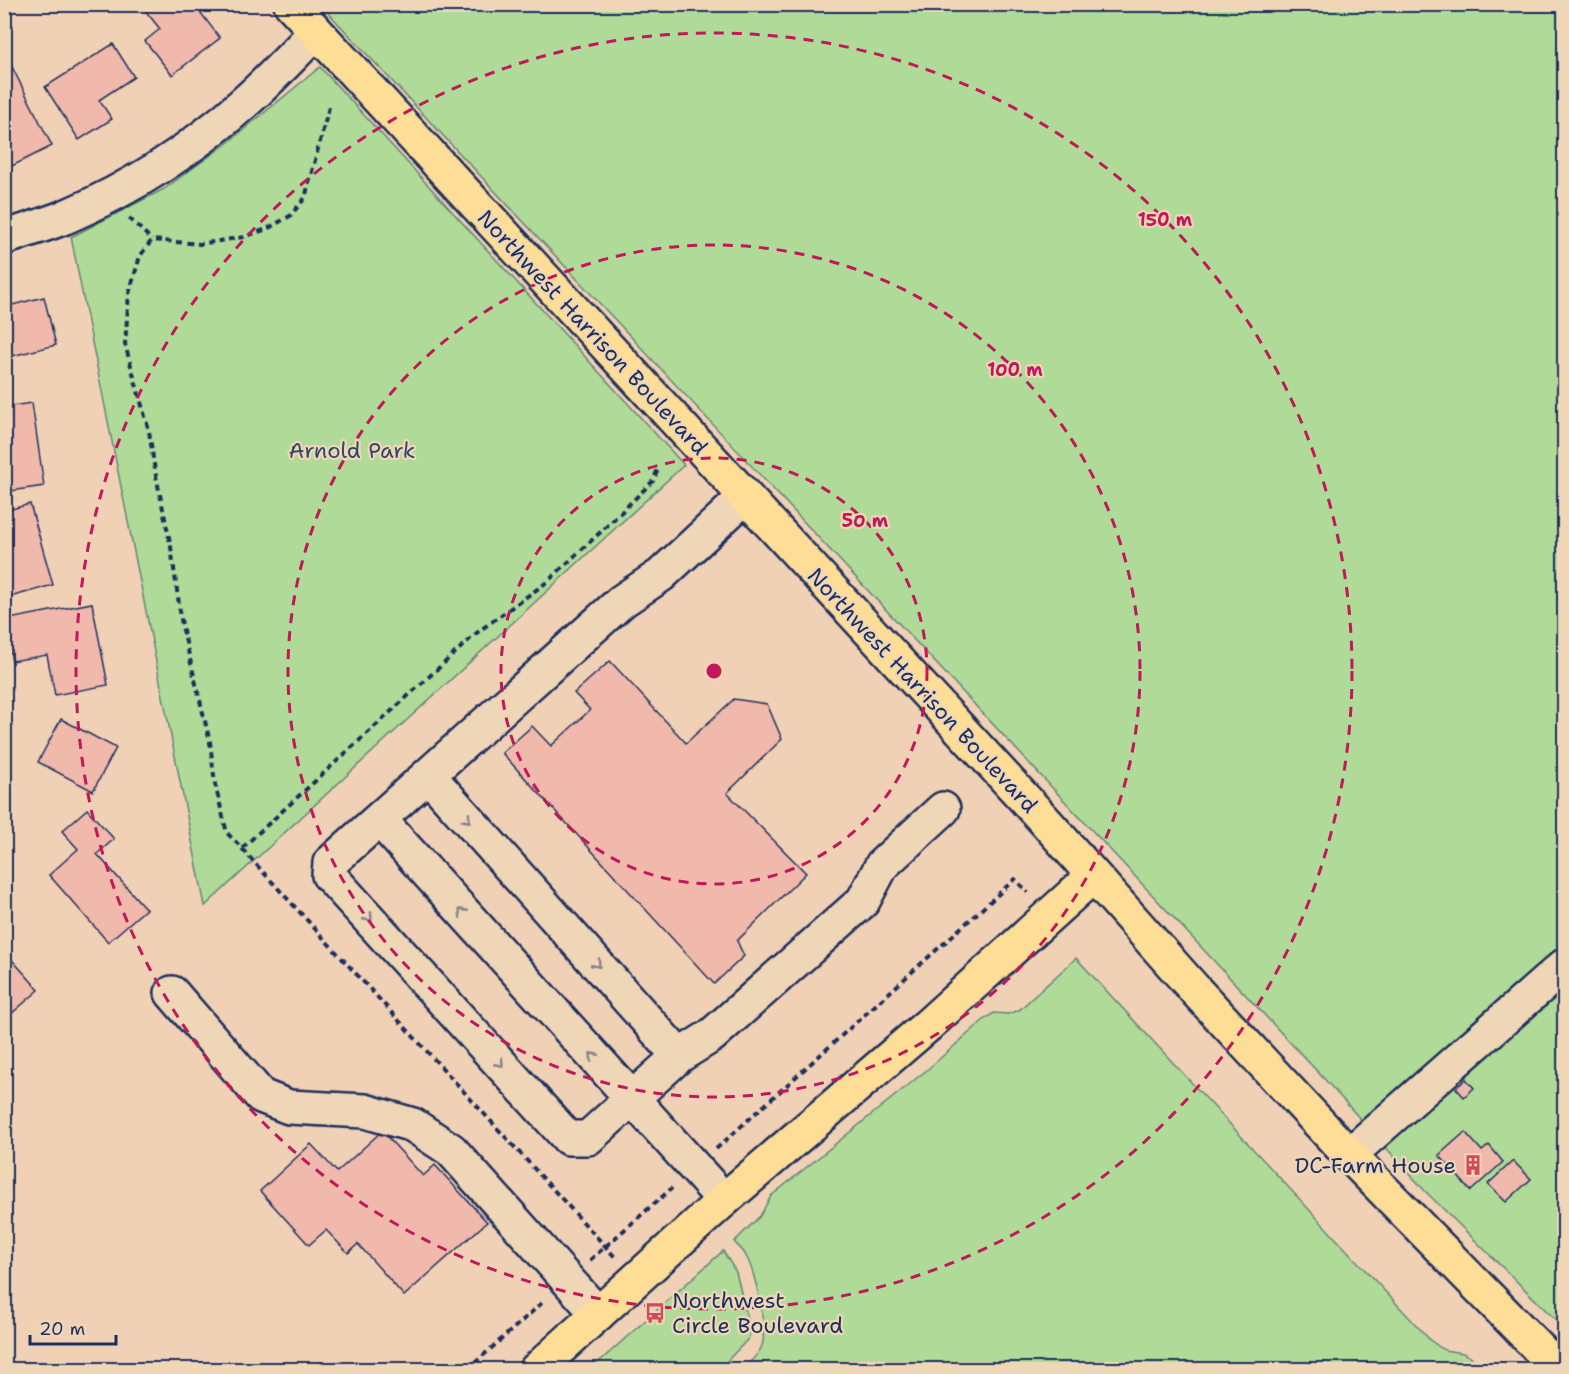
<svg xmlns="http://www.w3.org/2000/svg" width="1569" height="1374" font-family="'Shantell Sans',sans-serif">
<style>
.green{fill:#afda97;stroke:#65847a;stroke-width:1.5}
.building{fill:#f1b8ac;stroke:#1b2f5e;stroke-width:1.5}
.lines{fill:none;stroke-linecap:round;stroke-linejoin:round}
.minor-casing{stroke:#1b2f5e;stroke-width:38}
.major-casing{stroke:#1b2f5e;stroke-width:38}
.path{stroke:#1b2f5e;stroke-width:4;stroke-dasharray:6 4.5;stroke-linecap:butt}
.minor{stroke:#efd6b7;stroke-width:33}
.major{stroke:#fedd96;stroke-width:33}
.oneway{stroke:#85828a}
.ring{fill:none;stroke:#c2185b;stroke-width:3;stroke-dasharray:10 8}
.labels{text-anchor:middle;stroke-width:4.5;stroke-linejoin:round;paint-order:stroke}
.street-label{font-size:22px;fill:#1b2f5e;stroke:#efd6b7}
.park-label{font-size:22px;fill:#314967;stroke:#efd6b7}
.poi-label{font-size:22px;fill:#1b2f5e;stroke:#efd6b7;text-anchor:end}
.centre{fill:#c2185b;stroke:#efd6b7;stroke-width:3}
.ring-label{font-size:18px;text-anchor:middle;font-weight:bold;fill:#c2185b;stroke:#efd6b7;stroke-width:4.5;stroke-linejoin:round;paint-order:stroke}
</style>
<rect width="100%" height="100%" fill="#f0d1b5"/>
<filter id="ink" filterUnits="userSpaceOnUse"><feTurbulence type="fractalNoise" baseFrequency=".0167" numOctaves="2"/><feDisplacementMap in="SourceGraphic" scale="12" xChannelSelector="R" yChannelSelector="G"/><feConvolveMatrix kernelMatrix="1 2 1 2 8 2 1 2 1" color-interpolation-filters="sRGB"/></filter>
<g filter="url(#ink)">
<path class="green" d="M321 5H1564V1328L1425 1191 1328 1083Z
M320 67 684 465 205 906 71 237 164 189 225 145Z
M1076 958 1431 1341 1444 1350 1463 1353 1472 1358 1483 1369H742C749 1363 757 1357 761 1348 769 1332 755 1272 746 1256 744 1251 738 1246 734 1242L760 1216 771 1196 928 1069 986 1018 994 1013 1008 1014 1019 1010Z
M723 1251 736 1272 751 1332 748 1339 724 1364 727 1369H591Z"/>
<path class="building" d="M140 4H194L220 38 172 75 145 41 160 29Z
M113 44 134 77 99 100 112 119 79 140 45 87Z
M10 63 52 146 4 170V66Z
M44 297 56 345 4 358V307Z
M32 403 44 486 4 492V407Z
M30 504 53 585 10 597 4 579V511Z
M92 603 108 685 55 695 47 655 12 661 4 620Z
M610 661 686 743 734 699 767 704 782 739 727 793 806 873 737 941 744 956 714 984 502 753 532 726 551 746 590 710 574 693Z
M61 719 116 748 93 791 38 762Z
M87 809 114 839 97 854 146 909 108 942 49 875 78 849 62 831Z
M5 952 39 990 4 1020V953Z
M1466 1079 1474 1088 1464 1097 1456 1088Z
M382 1131 423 1176 435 1165 487 1222 404 1296 358 1244 348 1253 326 1230 309 1245 260 1191 311 1144 337 1172Z
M1465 1132 1482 1151 1489 1145 1503 1162 1471 1191 1439 1155Z
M1513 1161 1531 1179 1506 1202 1488 1184Z"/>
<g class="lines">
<g class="minor-casing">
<path id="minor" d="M4 238C24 231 45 225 65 217 130 189 192 150 245 102 270 80 293 55 316 32
M745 497 661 575 622 601 330 863 329 875 568 1138H588L679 1056 711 1036 863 901 882 865 943 809
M428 775 679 1056
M379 819 724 1200
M172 993 261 1096 289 1107 365 1111 413 1125 451 1150 598 1314
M1349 1155 1564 966"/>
</g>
<g class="major-casing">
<path id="major" d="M291 4 1046 822 1197 992 1349 1155 1560 1370
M536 1370 724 1200 928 1025 1093 876"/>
</g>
<path class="path" d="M329 107 305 198 290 216 267 229 244 237 200 244 152 240 140 256 129 294 125 344 149 431 155 471 171 547 182 626 210 742 215 784 227 833 242 848 479 631 547 582 607 526 653 481 658 469
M129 218 152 240
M242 849 615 1257
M716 1149 1015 879 1028 893
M590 1260 672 1188
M467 1370 544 1301"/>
<use href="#minor" class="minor"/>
<use href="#major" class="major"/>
</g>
<defs><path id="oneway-chevron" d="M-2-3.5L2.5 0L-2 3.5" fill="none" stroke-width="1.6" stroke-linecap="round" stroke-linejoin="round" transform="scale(1.5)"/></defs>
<g class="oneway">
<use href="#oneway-chevron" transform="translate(467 819) rotate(48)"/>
<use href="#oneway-chevron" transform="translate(462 912) rotate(-132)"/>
<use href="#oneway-chevron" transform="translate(369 918) rotate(48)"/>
<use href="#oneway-chevron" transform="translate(597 964) rotate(48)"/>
<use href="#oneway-chevron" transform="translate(593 1056) rotate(-132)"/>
<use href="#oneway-chevron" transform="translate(500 1063) rotate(48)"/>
</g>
</g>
<g class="ring">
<circle cx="714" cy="671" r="213"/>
<circle cx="714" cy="671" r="426"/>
<circle cx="714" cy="671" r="638"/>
</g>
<defs>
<g id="building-bare" transform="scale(1.62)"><path d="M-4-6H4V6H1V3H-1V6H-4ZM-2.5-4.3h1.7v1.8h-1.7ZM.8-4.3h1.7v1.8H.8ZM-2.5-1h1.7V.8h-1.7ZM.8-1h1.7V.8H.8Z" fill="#d1495b" stroke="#efd6b7" stroke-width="2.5" paint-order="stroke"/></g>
<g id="bus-bare" transform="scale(1.62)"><path d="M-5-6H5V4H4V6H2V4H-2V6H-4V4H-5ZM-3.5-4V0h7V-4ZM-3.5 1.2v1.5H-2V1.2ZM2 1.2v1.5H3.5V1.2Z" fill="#d1495b" stroke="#efd6b7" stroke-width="2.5" paint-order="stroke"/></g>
</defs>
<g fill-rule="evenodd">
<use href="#building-bare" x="1473" y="1165"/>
<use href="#bus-bare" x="655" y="1313"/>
</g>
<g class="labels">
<g class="street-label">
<text transform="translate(593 332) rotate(47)" y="8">Northwest Harrison Boulevard</text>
<text transform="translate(923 690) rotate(47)" y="8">Northwest Harrison Boulevard</text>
</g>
<g class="park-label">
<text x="352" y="458">Arnold Park</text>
</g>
<g class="poi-label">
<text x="1456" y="1173">DC-Farm House</text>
<text x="672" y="1308" text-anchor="start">Northwest<tspan x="672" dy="25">Circle Boulevard</tspan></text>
</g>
</g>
<circle cx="714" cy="671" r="9" class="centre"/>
<g class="ring-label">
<text x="1165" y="226">150 m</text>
<text x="1015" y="376">100 m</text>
<text x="865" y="527">50 m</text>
</g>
<rect width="1569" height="1374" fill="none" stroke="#efd6b7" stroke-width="24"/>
<rect x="12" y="12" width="1545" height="1350" fill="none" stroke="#1b2f5e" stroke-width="2" filter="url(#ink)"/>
<path d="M30 1335v9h86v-9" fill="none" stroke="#1b2f5e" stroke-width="3"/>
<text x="39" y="1335" font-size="18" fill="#1b2f5e" stroke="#efd6b7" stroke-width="4.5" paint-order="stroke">20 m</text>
</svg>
